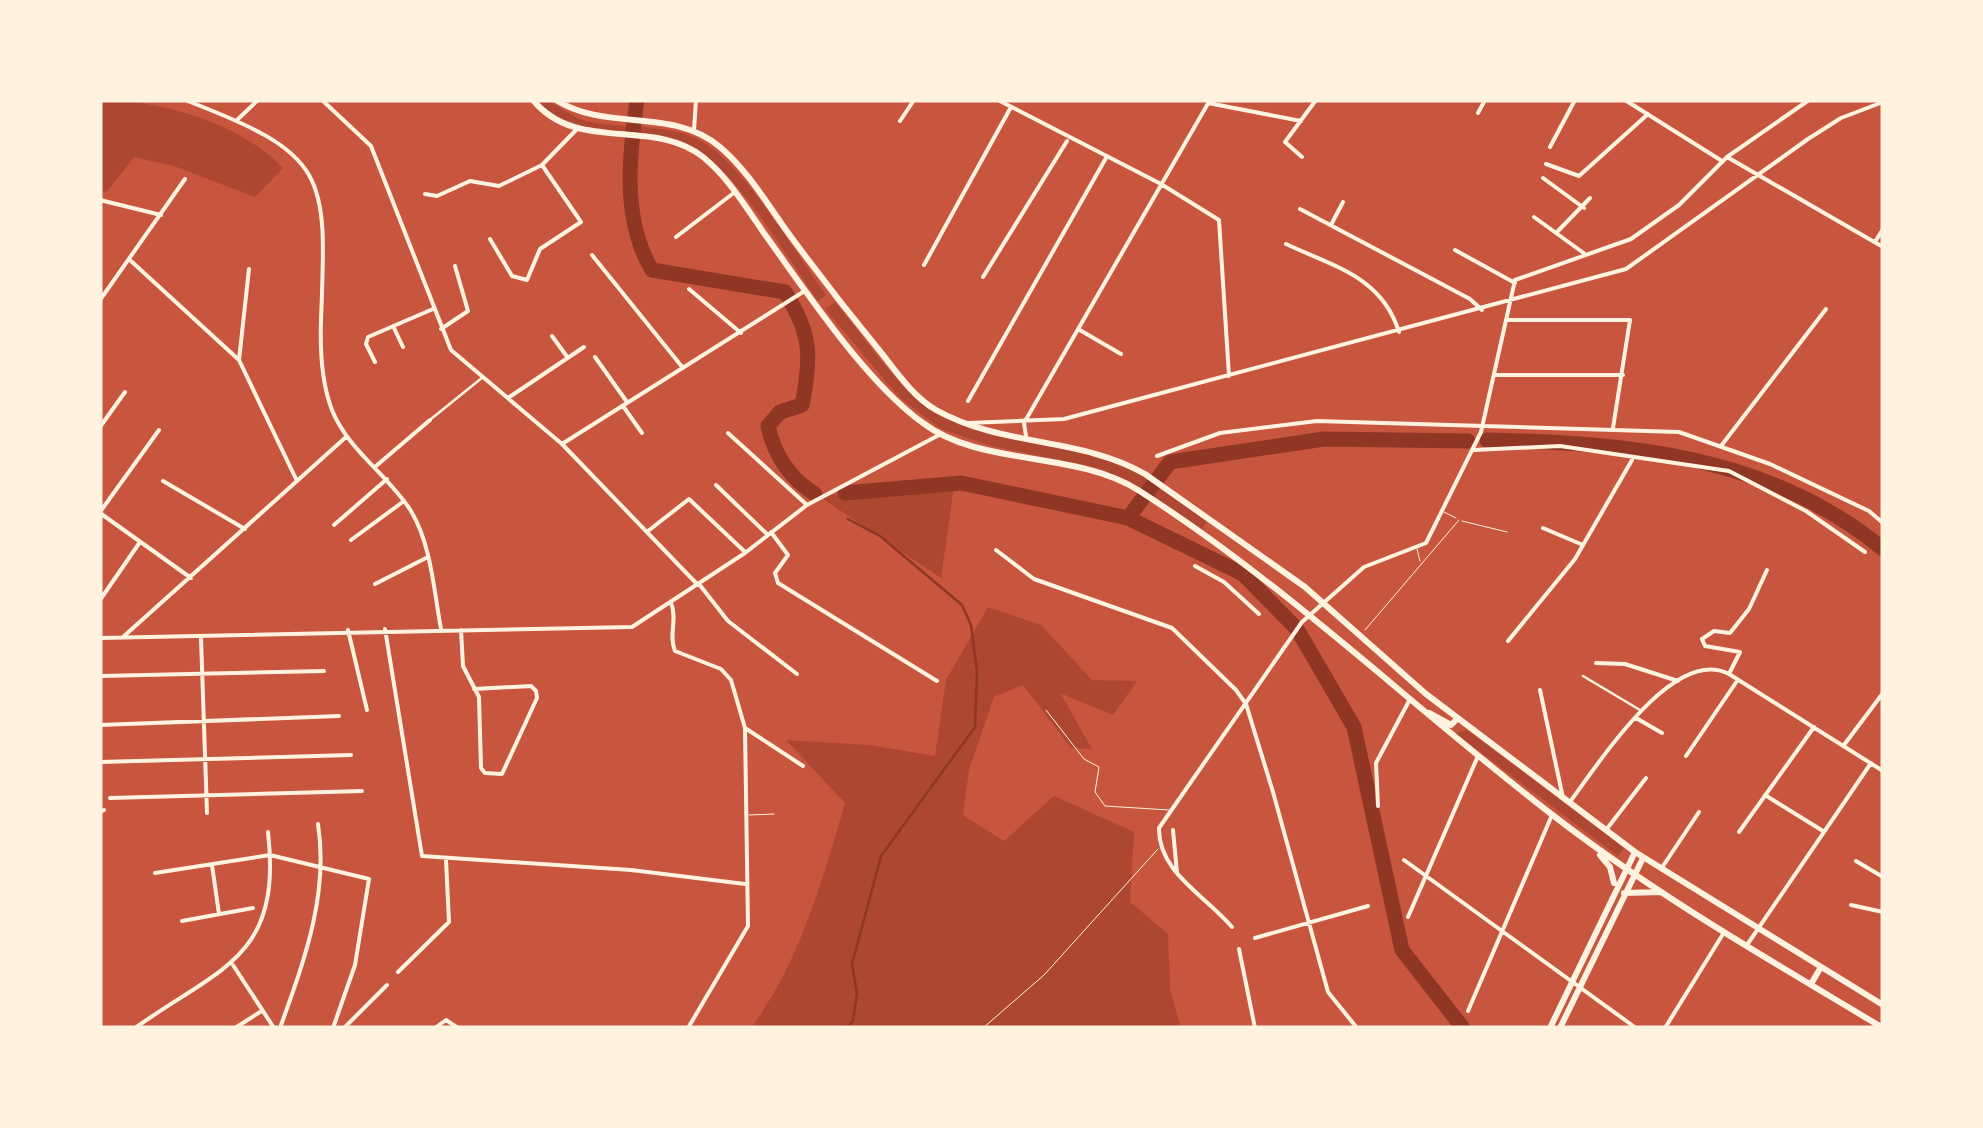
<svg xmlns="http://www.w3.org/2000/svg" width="1983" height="1128" font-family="'Crimson Pro',serif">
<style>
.green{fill:#ae4732}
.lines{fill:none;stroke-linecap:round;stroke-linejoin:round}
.stream{stroke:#8f3625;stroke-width:2.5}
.river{stroke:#8f3625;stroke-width:15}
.service{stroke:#fff3e0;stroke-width:1}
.pedestrian{stroke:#fff3e0;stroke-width:2.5}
.minor{stroke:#fff3e0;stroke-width:4}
.primary{stroke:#fff3e0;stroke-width:6}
</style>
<rect width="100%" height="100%" fill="#c8553d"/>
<path class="green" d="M100 100C161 100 240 123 283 168L255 197 174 166 134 157 107 192 100 191Z
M537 100C556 100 568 116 586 121 620 129 659 123 693 137 740 156 795 253 826 295L818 301C792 264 739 176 703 155 654 126 576 147 537 100Z
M835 302C865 338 894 384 933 410 985 445 1045 438 1103 457 1141 469 1175 496 1209 518L1201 531 1102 469 992 446 941 429 900 398 825 309Z
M954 486 941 578 823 499 829 495Z
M988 607 1041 625 1092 680 1137 681 1113 715 1060 693 1092 749 1071 748 1023 685 994 697 969 770 963 815 1004 841 1054 796 1134 832 1130 902 1168 934 1170 989 1181 1028H751C800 961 822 882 845 803L786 740 869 745 935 756 946 680Z
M1467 730 1624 848 1618 856 1455 733Z"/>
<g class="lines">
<path class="stream" d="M846 1028 853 1021 857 993 852 964 881 856 975 727 977 671 971 625 962 605 880 536 848 519"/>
<path class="river" d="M637 100C629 156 622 220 652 270L785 292C811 333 812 356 802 405L780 412 768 426C774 454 790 479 815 494
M1487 440C1628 443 1769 455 1883 549
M845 493 961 483 1128 518 1170 462 1324 439 1468 441
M1128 518 1243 574 1297 629 1354 727 1402 950 1463 1028"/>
<path class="service" d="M1444 512 1456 518
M1462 521 1507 532
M1417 549 1420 561
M1365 630 1459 520
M1046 710 1084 759 1099 767 1095 792 1105 806 1169 810
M749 815 774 814
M983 1028 1044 975 1158 849"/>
<path class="pedestrian" d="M431 419 483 377
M1583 676 1640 710"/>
<path class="minor" d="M185 100C329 155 327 173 321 320 320 349 321 382 332 410 348 450 388 475 411 511 431 544 434 591 441 629
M322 100 371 146 451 350 562 444 696 583
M998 100 1161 184 1219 220 1229 376
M1625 100 1722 161
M1208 103 1301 121
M1478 113 1485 100
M237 120 258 100
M900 121 914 100
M694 130 696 100
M1550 147 1575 100
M1302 157 1285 142 1316 100
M1727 157 1883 247
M1546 164 1579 176 1648 114
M1543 178 1584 208
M425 194 437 196 470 181 499 186 542 165 576 130
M100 200 161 215
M1300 209 1470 299 1482 310
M1534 217 1585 254
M1331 225 1343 202
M1557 232 1590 198
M676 237 735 192
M490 239 512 276 527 280 540 249 581 222 542 165
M1875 242 1883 229
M1286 244C1335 267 1382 277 1399 332
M1455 250 1515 283
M592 255 683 368
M131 261 239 360 297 481
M924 265 1011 107
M983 277 1067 141
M689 289 741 333
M100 300 185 179
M1506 320H1630L1613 428
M393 326 403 347
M441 329 468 311 455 266
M1078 329 1121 354
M552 336 568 358
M595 357 627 402
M239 360 249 269
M375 362 366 344 368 337 433 309
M1494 375H1623
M508 398 584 347
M968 401 1106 158
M623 406 642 433
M968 423 1064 419 1626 269 1808 139 1841 118 1883 102
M100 427 125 392
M728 433 807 505
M1026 436 1024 423 1210 100
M562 444 803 292
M1721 446 1826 309
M1474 450 1560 446 1729 471 1806 511 1865 552
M1157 456 1220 433 1317 421 1679 432 1770 464 1869 511 1883 523
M376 466 430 420
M163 481 245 529
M716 485 768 535
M100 512 159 430
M100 513 191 578
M334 525 387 479
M1543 528 1583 545
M648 531 689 499 745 552
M771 532 788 555 775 573 778 583 937 681
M351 540 404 501
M996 550 1034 579 1172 628 1236 690 1246 704 1273 792 1328 992 1357 1028
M1195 566 1224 582 1259 614
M375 584 428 557
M699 584 728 621 797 674
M100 600 140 542
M671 603C678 620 668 634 675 651L721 669 731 680 745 728 748 926 688 1028
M385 629 422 856 631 870 745 884
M348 630 367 710
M461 630 463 666 479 697 481 768 485 773 502 774 537 698 536 691 531 686 474 689
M123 637 346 437
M100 638 632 627 745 553 807 505 939 435
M201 638 207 813
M1508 641 1575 559 1632 460
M1596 663 1625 664 1678 681
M1729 674 1740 652 1705 646 1702 639 1714 631 1730 633 1749 609 1767 570
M100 676 324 671
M1540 690 1563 798
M1636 718 1662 733
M100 725 339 716
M745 728 803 766
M1844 745 1883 693
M1686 756 1737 681
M100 762 351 755
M1765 795 1823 831
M110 798 362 791
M1569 803C1598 765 1673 645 1729 674L1883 771
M1378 806 1376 763 1409 701
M100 812 104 810
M1173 830 1177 873
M1606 830 1646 778
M1739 832 1814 727
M1404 860 1636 1028
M1856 861 1883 877
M212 865 219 914
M1663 866 1699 812
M155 873 270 855 369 879 355 965 333 1028
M1851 905 1883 912
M1408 917 1478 756
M182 921 253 908
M1232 927C1205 895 1158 872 1159 828L1302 622 1364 567 1426 543 1481 432 1515 280 1631 239 1679 205 1727 157 1809 100
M1255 938 1368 906
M1747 945 1871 763
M1239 949 1255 1028
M233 965 274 1028
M398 972 449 922 446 860
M1468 1011 1552 815
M135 1028C222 966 282 958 268 832
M235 1028 260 1012
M280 1028C304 961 329 895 318 824
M344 1028 387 985
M435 1028 446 1020 458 1028
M1665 1028 1723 934"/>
<path class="primary" d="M533 100C577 154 653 117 703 157 729 178 747 209 766 236 808 294 866 382 923 423 981 467 1074 450 1138 490 1286 584 1411 706 1550 813 1654 894 1770 960 1883 1028
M556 100C606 132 674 107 720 147 747 170 766 202 786 230 816 271 847 311 879 350 896 371 912 396 936 410 1002 447 1081 437 1145 474L1305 587 1426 694 1635 852 1883 1005
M1429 713 1451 725 1458 718
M1600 855 1610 867 1614 883
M1624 893 1661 892
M1811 984 1821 967
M1550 1028 1635 852
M1560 1028 1643 858"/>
</g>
<rect width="1983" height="1128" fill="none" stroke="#fff3e0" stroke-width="205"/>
</svg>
